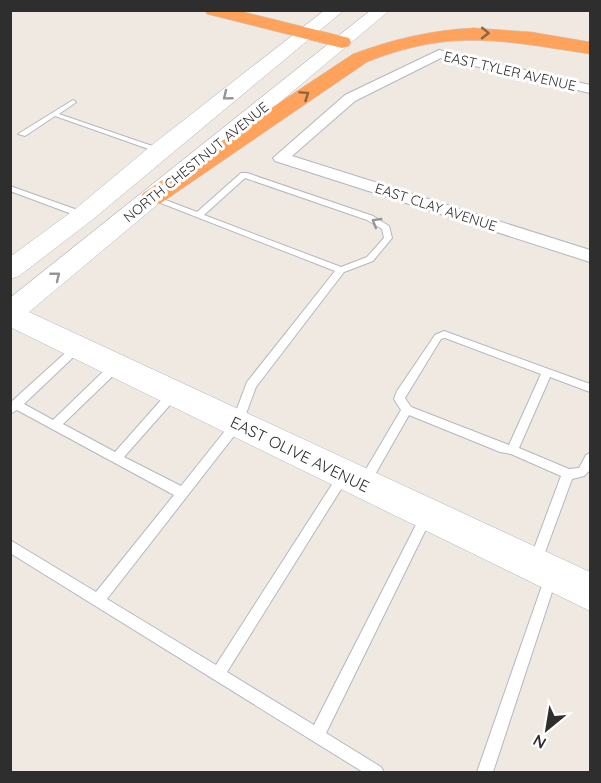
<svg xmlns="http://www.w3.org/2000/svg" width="601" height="783" font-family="Quicksand,sans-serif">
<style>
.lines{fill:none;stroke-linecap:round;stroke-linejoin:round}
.service-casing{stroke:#b4b7c1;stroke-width:2}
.minor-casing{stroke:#b4b7c1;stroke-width:2}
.secondary-casing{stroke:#b4b7c1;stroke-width:1}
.motorway-casing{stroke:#c9c9c9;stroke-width:1}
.service{fill:#fff;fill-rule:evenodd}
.minor{fill:#fff;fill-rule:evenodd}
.secondary{fill:#fff;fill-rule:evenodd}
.motorway{fill:#ffa35c;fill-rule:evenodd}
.oneway{stroke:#8c6343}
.oneway2{stroke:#969696}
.labels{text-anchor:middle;stroke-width:6;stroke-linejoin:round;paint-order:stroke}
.far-street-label{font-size:14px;fill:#2e2e2e;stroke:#fff}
.street-label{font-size:16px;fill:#2e2e2e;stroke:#fff}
</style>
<rect width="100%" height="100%" fill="#efe9e1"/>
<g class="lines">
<g class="service-casing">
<path id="service" d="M73 100 76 102 75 103 59 114 164 150 157 152 55 116 25 136 18 134Z
M241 173H247L373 216 389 226 392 238 373 261 344 272 256 387 241 427 107 599 216 665 340 472 344 470 348 472 350 475 348 478 227 672 314 725 423 511 427 510 431 511 433 515 431 519 326 733 381 767 384 772H363L10 553V540L96 592 174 495 17 410 10 414V403L74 345 78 344 83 348 24 404 53 420 112 363H120L121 366 120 369 63 424 115 452 169 391H177L178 394 177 397 124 457 181 486 232 422 247 382 335 271 148 198 152 196H155L197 212ZM245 178 367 220 382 229 384 238 367 257 341 267 204 215Z
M10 186 86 213 87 215 86 217H80L10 191Z
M444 331 590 384V392L550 377 519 448 569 469 579 468 586 455 590 453V470L584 476 572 479 540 566 535 568 530 566 529 562 561 476 511 454 500 452 409 415 369 485 365 486 361 485 359 481 401 410 394 399 397 391 435 335ZM445 338 541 374 509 445 411 407 405 398 441 339Z
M551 571 556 573 557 577 493 772H477L545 577 546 573Z"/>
</g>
<g class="minor-casing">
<path id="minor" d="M439 50 590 85V93L441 58 355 101 292 156 590 250V262L275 161 273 158 345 95Z"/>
</g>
<g class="secondary-casing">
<path id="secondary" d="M325 10H344L92 220 19 276 10 279V257L74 210 152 145Z
M371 10H390L29 312 590 572V611L10 327V298Z"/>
</g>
<g class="motorway-casing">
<path id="motorway" d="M205 10H236L349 38 351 42 349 46 342 48 207 14Z
M474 28 531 32 590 42V54C503 41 453 28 367 62L161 203 152 205 143 203 140 198 143 193 353 54C393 39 432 30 474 28Z"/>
</g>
<use href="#service" class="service"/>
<use href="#minor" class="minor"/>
<use href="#secondary" class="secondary"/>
<use href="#motorway" class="motorway"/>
</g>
<defs><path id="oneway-chevron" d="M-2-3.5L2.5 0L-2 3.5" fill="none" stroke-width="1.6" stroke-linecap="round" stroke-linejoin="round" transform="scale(1.5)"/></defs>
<g class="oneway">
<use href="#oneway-chevron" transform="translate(485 33) rotate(1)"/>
<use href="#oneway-chevron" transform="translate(305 95) rotate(-34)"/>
</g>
<g class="oneway2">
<use href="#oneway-chevron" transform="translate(227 96) rotate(141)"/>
<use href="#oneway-chevron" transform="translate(376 222) rotate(-149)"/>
<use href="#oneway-chevron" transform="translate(56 276) rotate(-39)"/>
</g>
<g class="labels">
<g class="far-street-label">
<text transform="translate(510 71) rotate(13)" y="5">EAST TYLER AVENUE</text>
<text transform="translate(196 162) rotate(-39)" y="5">NORTH CHESTNUT AVENUE</text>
<text transform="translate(436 207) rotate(18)" y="5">EAST CLAY AVENUE</text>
</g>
<g class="street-label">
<text transform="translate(300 454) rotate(26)" y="6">EAST OLIVE AVENUE</text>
</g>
</g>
<rect width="601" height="783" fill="none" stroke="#2e2e2e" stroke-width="24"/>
<g transform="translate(547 729) rotate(210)" stroke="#ffffff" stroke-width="4.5" paint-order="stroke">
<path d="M0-4.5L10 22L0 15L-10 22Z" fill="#2e2e2e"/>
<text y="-9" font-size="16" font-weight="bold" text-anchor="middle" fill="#2e2e2e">N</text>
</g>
</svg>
